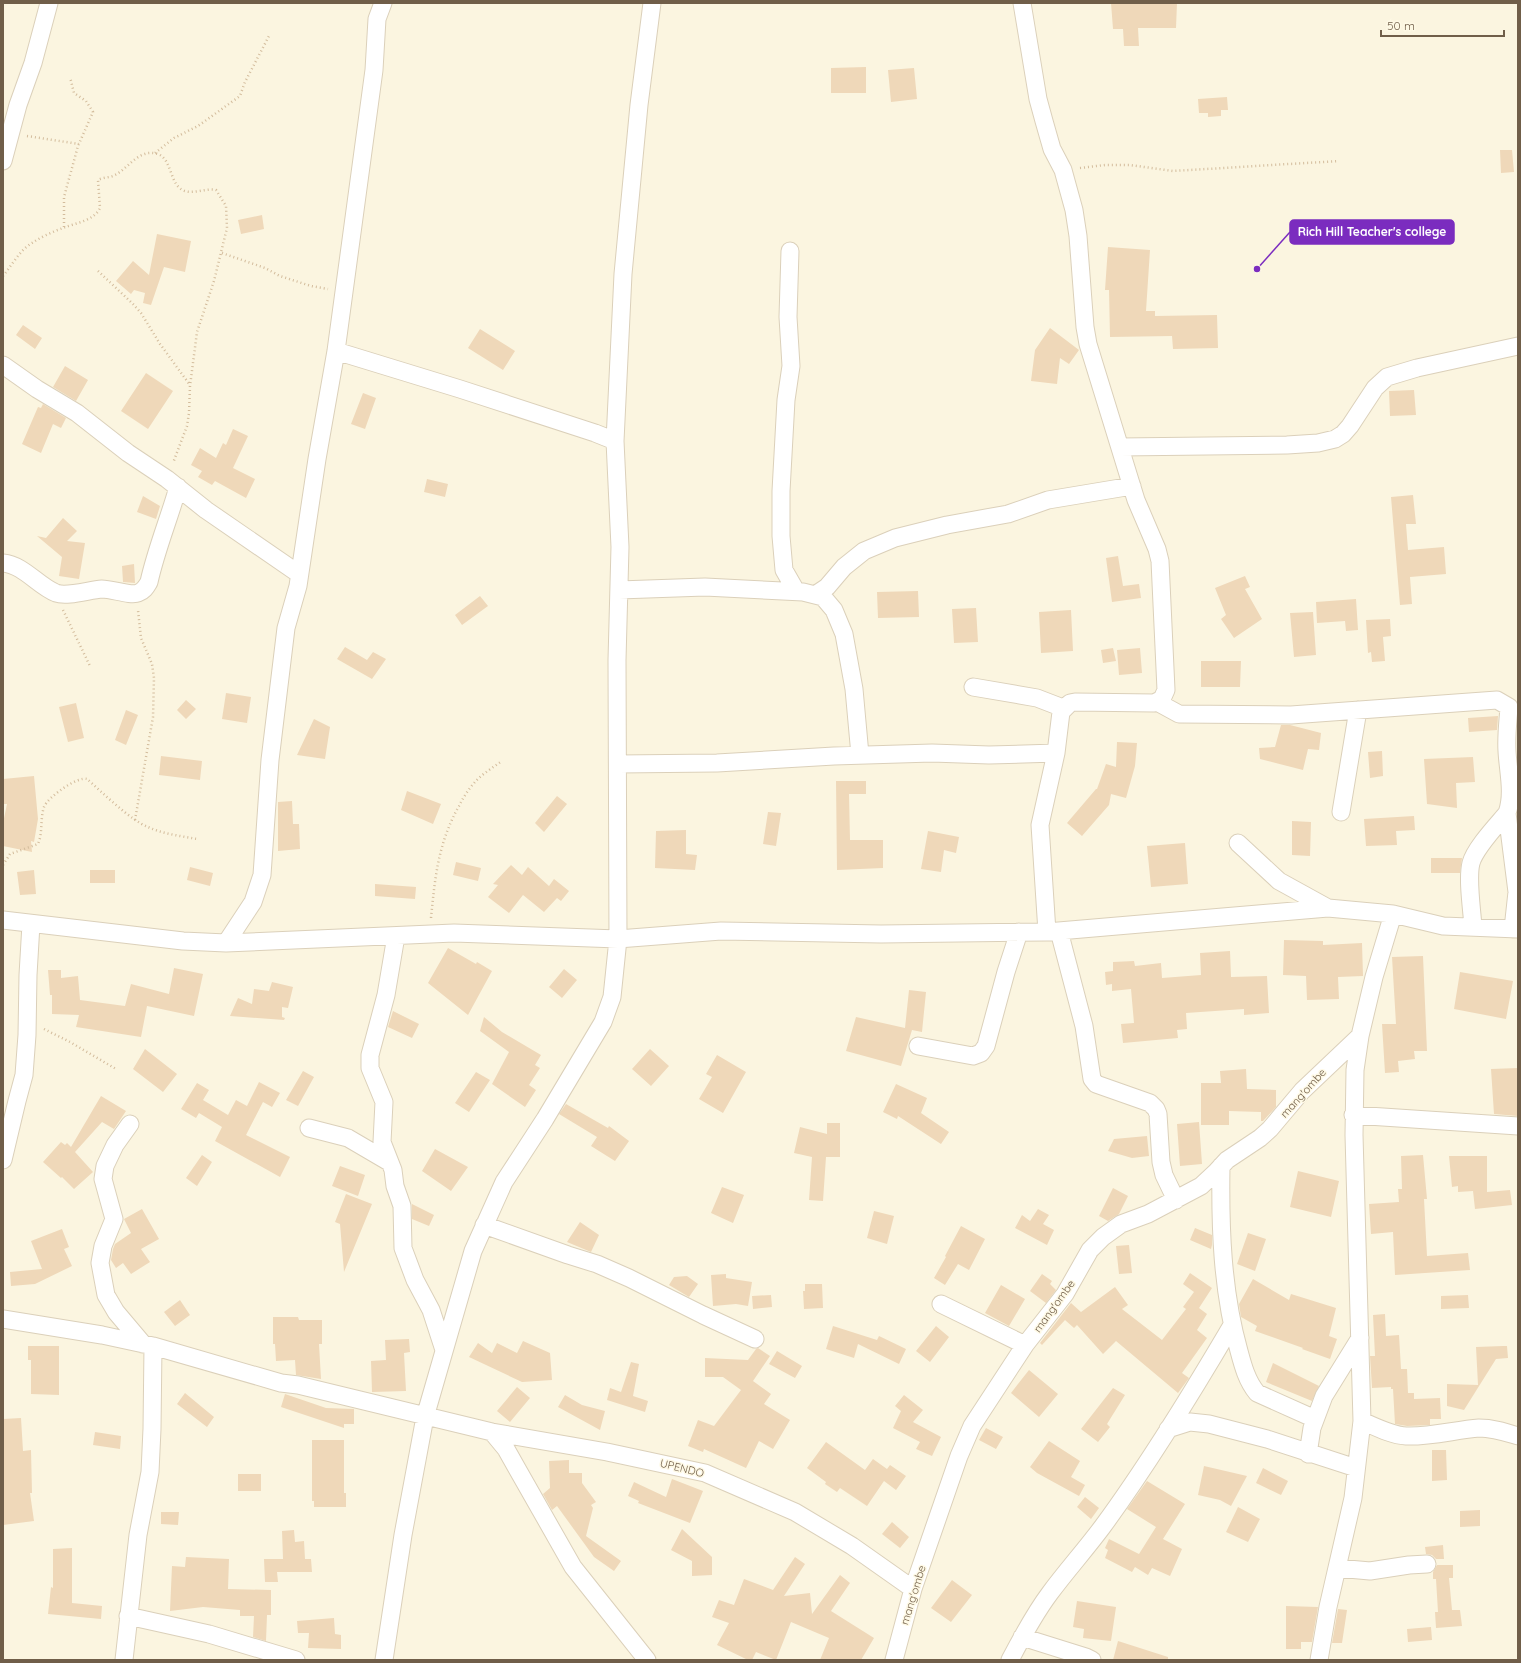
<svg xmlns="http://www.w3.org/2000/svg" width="1521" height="1663" font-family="Quicksand,sans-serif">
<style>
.building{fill:#efd8b9}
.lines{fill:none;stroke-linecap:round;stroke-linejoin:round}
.minor-casing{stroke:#dbd0ba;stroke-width:19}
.path{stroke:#d3bc9c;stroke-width:2.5;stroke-dasharray:1 3;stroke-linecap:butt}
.minor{stroke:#fff;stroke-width:17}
.labels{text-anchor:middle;stroke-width:3;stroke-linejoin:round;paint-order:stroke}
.street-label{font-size:11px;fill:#705e49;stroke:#fef9e5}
.leader{fill:none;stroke:#7b2cbf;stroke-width:1.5}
.callout-dot{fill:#7b2cbf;stroke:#fef9e5;stroke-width:1.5}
.callout{fill:#7b2cbf;stroke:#7b2cbf;stroke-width:1.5}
.callout-label{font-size:12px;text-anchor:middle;font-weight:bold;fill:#fff}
</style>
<rect width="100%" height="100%" fill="#fbf5e0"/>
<path class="building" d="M1111 3H1177L1176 28H1138L1139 46H1124L1123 29H1113Z
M866 67V93H831V68Z
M914 68 917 99 891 102 888 70Z
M1227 97 1228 110H1221V116L1208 117V113H1199L1198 99Z
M1500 150H1512L1514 172 1501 173Z
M262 215 264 229 241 234 238 220Z
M157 234 191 241 185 272 164 267 151 305 143 303 145 293 134 290 131 294 116 281 133 261 149 275Z
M1108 247 1150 250 1146 311H1155V316L1217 315 1218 348 1173 349 1172 336 1110 337 1109 290H1105Z
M23 325 42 338 35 349 16 335Z
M1050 328 1079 350 1069 364 1060 358 1057 384 1031 381 1035 350Z
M480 329 515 351 503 370 468 348Z
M65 366 88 380 76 401 53 387Z
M146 373 173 391 148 429 121 411Z
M1414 390 1416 415 1390 416 1389 391Z
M363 393 376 398 365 429 351 424Z
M43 404 66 418 61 428 53 424 41 453 22 444 38 407 41 408Z
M233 429 248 436 233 468 255 479 246 498 215 481 212 485 198 477 202 471 191 465 200 448 216 458 223 443 226 445Z
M427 479 448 484 445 497 424 492Z
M1413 495 1416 524H1406L1408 550 1444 547 1446 574 1410 577 1412 604 1400 605 1391 497Z
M143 496 160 506 156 519 137 512Z
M63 518 77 531 67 541 85 543 79 579 59 576 62 557 37 536 46 538Z
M1118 556 1123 586 1139 584 1141 598 1112 602 1106 558Z
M134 564 135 583 123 582 122 566Z
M1245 576 1250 587 1245 589 1262 619 1234 638 1221 619 1226 615 1215 588Z
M918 591 919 617 878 618 877 592Z
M480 596 488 606 462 625 455 615Z
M1356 599 1358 630 1346 631 1345 621 1317 623 1316 602Z
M976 608 978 642 954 643 952 609Z
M1071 610 1073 651 1041 653 1039 612Z
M1313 612 1316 655 1294 657 1290 613Z
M1390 619 1391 636 1383 637 1385 661 1372 662 1371 652 1368 653 1366 620Z
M345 647 367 660 373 652 386 659 372 679 337 659Z
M1113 648 1116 661 1103 663 1101 650Z
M1140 648 1142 673 1119 675 1117 650Z
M1201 661H1241L1240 687H1201Z
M226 693 251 697 247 723 222 719Z
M186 700 196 709 186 719 177 710Z
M76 703 84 738 68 742 59 707Z
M126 710 138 715 126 745 115 740Z
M1498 716 1497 730 1469 732 1468 718Z
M314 719 330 727 325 759 297 755Z
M1281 725H1290L1321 733 1319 750 1308 749 1303 770 1260 759 1259 748 1275 747Z
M1117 742 1137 743 1135 766 1126 798 1111 794 1109 805 1082 836 1067 823 1096 789H1097L1106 764 1116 767Z
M1382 751 1383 776 1370 778 1368 752Z
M161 756 202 761 200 780 159 775Z
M1473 757 1475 782 1456 783 1457 808 1427 804 1424 759Z
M34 776 38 819 34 842 31 841 32 852 3 846V823L7 804H3V779Z
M836 781H866V794H849L850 840H883V868L837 870Z
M407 791 441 804 433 824 401 810Z
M557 796 567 804 544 832 535 823Z
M292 801 293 824H299L300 849 278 851V802Z
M768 812 781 813 776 846 763 844Z
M1414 816 1415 830 1396 831 1397 845 1366 846 1364 819Z
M1292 821 1311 822 1310 856 1292 855Z
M686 830V854L697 855 695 870 655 868 656 831Z
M928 831 959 837 956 853 944 850 941 872 921 869Z
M1185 843 1188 884 1151 887 1147 846Z
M1431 858H1462L1460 873H1431Z
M456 862 481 868 478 881 453 875Z
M511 865 522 875 528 867 549 886 554 879 569 891 561 901 557 898 544 912 523 895 509 913 488 897 498 885 493 884Z
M190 867 213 873 210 886 187 880Z
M34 870 36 894 20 895 17 872Z
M90 870H115V883H90Z
M375 884 416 887 415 899 375 896Z
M1284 940 1323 941V945L1362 943 1363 976 1338 977 1339 999 1307 1000 1306 976 1283 975Z
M448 948 476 964 477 962 492 971 468 1015 428 983Z
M1230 951 1231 977 1267 976 1269 1013 1244 1015V1009L1186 1013 1187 1029 1177 1030 1178 1038 1123 1043 1121 1024 1134 1023 1131 989 1112 991V984L1106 985 1105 972 1113 971V962L1134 961 1135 966 1161 963 1162 978 1201 975 1200 953Z
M1423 956 1427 1051H1414L1415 1059 1398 1061 1399 1072 1385 1073 1382 1024H1396L1392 957Z
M174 968 203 974 194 1016 147 1006 141 1037 76 1027 79 1015 52 1014V995H50L48 970H61V978L78 976 80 1000 125 1006 131 984 169 994Z
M564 969 577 980 562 998 549 987Z
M1460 972 1513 981 1506 1019 1454 1009Z
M272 982 293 987 288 1008 282 1007V1017L285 1018 284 1020 230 1016 238 998 252 1004 254 989 269 991Z
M909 990 926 992 922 1032 912 1030 901 1066 846 1051 856 1017 905 1028Z
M393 1011 419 1024 412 1038 388 1027Z
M484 1017 502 1032 541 1055 535 1065 540 1068 529 1085 536 1090 525 1107 492 1084 509 1052 480 1031Z
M145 1049 177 1074 163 1092 133 1069Z
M650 1049 669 1066 651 1086 632 1069Z
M717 1055 746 1072 723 1113 699 1099 712 1077 706 1074Z
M1518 1068V1116L1494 1114 1491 1069Z
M1246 1069 1247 1089 1276 1090V1107L1263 1121H1261V1112L1229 1111V1125H1201V1083H1221L1220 1071Z
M303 1071 314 1077 298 1106 286 1100Z
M476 1072 490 1080 469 1112 455 1103Z
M259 1082 280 1093 272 1107 263 1102 246 1135 290 1157 280 1177 215 1141 222 1127 199 1113 196 1118 181 1109 197 1083 209 1090 203 1100 228 1115 236 1100 247 1106Z
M896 1084 927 1098 921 1113 949 1132 941 1144 898 1116 897 1119 883 1112Z
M101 1096 126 1111 114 1129 102 1122 75 1152 93 1172 74 1189 62 1177 61 1178 43 1162 61 1142 65 1145 67 1143 71 1147Z
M566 1104 608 1128 609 1126 629 1141 615 1161 591 1146 597 1137 559 1114Z
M1199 1122 1202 1164 1180 1166 1177 1124Z
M827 1123H840V1157H826L823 1201 809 1200 812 1157 794 1153 800 1127 827 1134Z
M1147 1136 1149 1156 1132 1158 1108 1151 1114 1139Z
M435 1149 468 1167 451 1191 422 1171Z
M202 1155 212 1162 197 1186 186 1178Z
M1423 1155 1427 1199H1424L1427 1256 1468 1253 1470 1270 1395 1275 1393 1232 1371 1234 1369 1204 1399 1202 1398 1189H1402L1401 1156Z
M1449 1156H1487V1192L1510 1190 1512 1205 1475 1209 1473 1191 1458 1192V1186L1452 1187Z
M340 1166 365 1175 358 1196 332 1186Z
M1298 1171 1339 1181 1331 1217 1290 1207Z
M722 1187 744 1195 733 1223 711 1213Z
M1113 1188 1128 1196 1119 1214 1108 1221 1099 1216Z
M346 1194 372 1204 344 1272 340 1224 335 1222Z
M412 1204 434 1215 429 1226 412 1219Z
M142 1209 159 1239 141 1249 150 1262 131 1274 123 1263 116 1268 111 1260 113 1249 115 1244 131 1233 124 1219Z
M1038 1209 1049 1215 1043 1224 1054 1230 1047 1245 1015 1228 1022 1215 1030 1221Z
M874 1211 894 1216 887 1244 867 1238Z
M580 1222 599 1235 591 1252 567 1242Z
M961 1226 985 1239 969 1270 958 1264 945 1285 934 1278 946 1257 945 1256Z
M1195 1228 1212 1235V1245L1211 1249 1190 1240Z
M62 1229 69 1247 64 1249 72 1266 35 1284 11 1286 10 1272 42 1269 31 1241Z
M1248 1233 1266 1239 1255 1271 1237 1264Z
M1129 1245 1132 1273 1119 1274 1116 1246Z
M1190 1273 1212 1288 1199 1308 1207 1314 1197 1330 1207 1338 1182 1373 1189 1378 1178 1393 1116 1341 1103 1354 1077 1325 1074 1328 1065 1320 1042 1345 1040 1343 1071 1303 1081 1312 1115 1287 1128 1305 1122 1309 1162 1340 1186 1309 1183 1307 1194 1292 1183 1284Z
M726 1274V1278L752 1282 748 1306 736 1304 713 1306 711 1275Z
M1042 1274 1052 1281 1050 1284 1056 1290 1046 1303 1030 1291Z
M687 1276 698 1284 689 1297 669 1285 674 1277Z
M1253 1279 1289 1300 1291 1294 1336 1308 1329 1336 1337 1339 1330 1359 1302 1349 1303 1348 1255 1331 1257 1326 1241 1317 1239 1304Z
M805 1284H822L823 1308 804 1309 803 1291H805Z
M1001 1285 1025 1299 1009 1326 985 1313Z
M771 1295 772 1307 753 1309 752 1296Z
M1468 1295 1469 1308 1441 1309V1296Z
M180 1300 190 1315 175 1326 164 1312Z
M1385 1314 1386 1336 1399 1335 1401 1369H1407L1408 1393H1414V1399L1440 1398 1441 1419H1430V1425L1407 1426 1395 1424 1393 1389H1391V1387L1372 1388 1370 1356H1375L1373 1315Z
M273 1317H298L299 1320H322V1344H319L321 1379 296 1375 295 1360 276 1361 275 1344H273Z
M833 1326 877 1340 879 1336 906 1349 899 1364 858 1344 854 1358 826 1349Z
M936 1326 949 1337 930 1362 916 1351Z
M409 1339 410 1352 404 1353 406 1391 372 1392 371 1361 386 1360 385 1340Z
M523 1341 550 1353 552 1380 522 1382 469 1357 478 1343 492 1353 497 1343 517 1353Z
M28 1346H59V1395L31 1394V1360H28Z
M1503 1346H1507L1508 1358 1496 1359 1464 1410 1447 1406V1384L1478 1385 1476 1347Z
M758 1348 770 1356 753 1381 771 1394 764 1404 790 1420 773 1449 759 1441 746 1468 704 1449 703 1452 688 1446 698 1420 714 1426 741 1390 723 1377H705V1358L748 1360 756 1349Z
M777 1351 802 1366 795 1378 769 1364Z
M631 1362 639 1364 633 1396 648 1401 645 1412 607 1400 610 1388 621 1392Z
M1273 1363 1319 1386 1312 1401 1266 1382Z
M1029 1370 1058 1394 1039 1417 1011 1393Z
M517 1387 530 1398 510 1422 497 1411Z
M1113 1388 1125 1395 1107 1424 1110 1427 1098 1442 1081 1429Z
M185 1393 214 1417 207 1427 177 1404Z
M285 1394 326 1408 354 1409V1424H344V1428L281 1407Z
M565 1395 582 1405 605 1411 600 1430 558 1407Z
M904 1395 923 1410 913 1422 941 1437 932 1456 916 1449 920 1442 893 1428 901 1411 895 1406Z
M21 1418 23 1451 31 1450 32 1493H30L34 1521 3 1525V1419Z
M986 1428 1003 1437 996 1449 979 1440Z
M95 1432 121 1436 120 1449 93 1445Z
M312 1440H344V1493H346V1507H314V1501H312Z
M1049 1441 1080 1461 1071 1477 1085 1485 1079 1496 1037 1473 1030 1467Z
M826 1442 865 1470 873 1459 887 1469 890 1465 906 1476 896 1490 884 1481 867 1506 840 1488 837 1492 825 1484 826 1482 807 1468Z
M1432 1450H1446L1447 1480 1432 1481Z
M569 1460V1473H582V1483L596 1502 591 1505 593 1508 586 1536 621 1561 614 1571 594 1557 557 1506 552 1510 543 1494 550 1488 549 1461Z
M1204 1466 1247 1476 1231 1506 1220 1500 1198 1495Z
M1263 1468 1288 1481 1281 1495 1256 1483Z
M238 1474H261V1491H238Z
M672 1479 703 1491 690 1523 638 1503 639 1501 628 1496 634 1482 666 1497Z
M1147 1481 1185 1504 1163 1539 1182 1549 1170 1576 1152 1568 1148 1575 1135 1567 1132 1572 1105 1558 1108 1550 1105 1548 1109 1539 1139 1554 1156 1527 1127 1509Z
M1085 1497 1099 1508 1091 1519 1077 1507Z
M1238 1507 1260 1519 1248 1542 1226 1532Z
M1480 1510V1526L1460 1527V1511Z
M161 1512H179L178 1525 161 1524Z
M892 1522 909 1537 900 1548 882 1534Z
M682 1529 712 1557V1575L692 1576V1561L671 1550Z
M294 1530 295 1542 304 1541 305 1559H311L312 1572H277L278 1582H265L264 1559H283L282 1531Z
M1443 1545 1444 1559H1436L1432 1555 1426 1554 1425 1547Z
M72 1548V1603L102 1606 101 1619 48 1614 51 1587 53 1588V1549Z
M186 1557 229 1559 228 1589 271 1590V1615H267L266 1641 253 1637 254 1616H240V1610L203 1607 170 1611 172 1566 185 1567Z
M795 1557 805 1564 784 1596 810 1593 812 1614 840 1575 850 1583 831 1611 874 1638 861 1660H820L829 1638 791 1622 776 1660 756 1652 752 1660H748L717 1645 729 1623 712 1617 719 1600 734 1605 744 1579 773 1590Z
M1437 1565H1453V1578H1449L1452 1610H1460L1462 1626 1436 1628 1435 1612H1438L1436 1579H1433V1572Z
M952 1580 972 1595 951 1622 931 1608Z
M1077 1601 1116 1607 1111 1641 1083 1638 1084 1629 1073 1627Z
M1286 1606 1318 1607 1312 1642H1301V1649H1286Z
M1338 1609 1347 1610 1342 1643H1332Z
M334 1618 335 1634 341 1635V1649L308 1648 309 1633H298L297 1621Z
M1431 1627 1432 1640 1408 1642 1407 1629Z
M1118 1641 1168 1657V1660H1113Z"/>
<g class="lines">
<g class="minor-casing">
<path id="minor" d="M1022 3 1038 99 1044 121 1052 149 1063 170 1074 210 1078 236 1085 327 1088 344 1136 500 1157 549 1160 561 1166 690 1162 699 1154 703 1075 702 1070 703 1061 712 1056 753 1040 825 1047 932
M3 161 18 105 33 63 49 3
M790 251 788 317 791 366 786 400 781 491V536L784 570 796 591
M336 351 460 389 595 433 615 441
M3 365 37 389 77 413 128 453 167 479 206 510 299 574
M1120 447 1287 445 1318 443 1335 439 1343 434 1350 426 1375 388 1387 377 1417 368 1518 346
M3 563C24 565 38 586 56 593 67 597 89 590 102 589 112 589 131 596 138 593 144 591 146 587 149 582 156 550 169 519 178 487
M619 590 705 587 803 592 823 597 834 610 844 634 854 689 860 755
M815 595 827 587 844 567 864 551 895 538 947 525 1008 514 1048 500 1132 486
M973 687 1037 698 1063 708
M1157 702 1179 714 1291 715 1497 700 1509 707C1508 722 1506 736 1507 751 1508 771 1514 794 1507 813 1497 825 1475 848 1471 863 1467 879 1472 910 1473 927
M618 764 717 763 834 756 932 753 989 755 1056 753
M1341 812 1358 710
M1507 813 1517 892 1513 929
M1238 843 1279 881 1328 908
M3 920 183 941 226 943 454 933 618 939 721 931 881 934 1047 932 1328 908 1393 914 1443 926 1518 929
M1059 931 1084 1026 1092 1079 1096 1084 1150 1103 1156 1109 1158 1114 1161 1162 1164 1175 1176 1200
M396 936 386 995 370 1055V1068L384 1102 382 1142 393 1170 395 1186 402 1206 403 1248 415 1280 431 1310 444 1350
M226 943 253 902 262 875 270 760 286 628 298 586 317 459 336 351 374 70 377 19 383 3
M918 1046 973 1056 981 1053 986 1046 1006 972 1019 932
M1353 1115 1518 1126
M130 1124 115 1145 105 1166 103 1179 114 1219 103 1246 100 1263 106 1295 116 1312 143 1344
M309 1128 348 1138 389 1162
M3 1160 17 1101 24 1075 27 1035 28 975 31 924
M1221 1166C1220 1227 1222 1291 1239 1351 1243 1366 1247 1381 1257 1393L1315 1419
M484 1225 568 1255 597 1264 629 1278 703 1315 755 1339
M941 1304 1025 1345
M3 1319 102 1335 153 1346 281 1383 298 1385 492 1432 607 1452 705 1473 795 1512 852 1546 913 1589
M1362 1421C1376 1427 1391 1435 1406 1436 1430 1437 1455 1430 1479 1428 1493 1428 1505 1432 1518 1436
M1168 1429 1190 1422 1209 1424 1267 1439 1356 1468
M492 1432 506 1449 515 1465 573 1567 647 1660
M1308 1454 1312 1428 1324 1396 1360 1338
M1337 1568 1370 1571 1409 1565 1427 1564
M128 1616 209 1634 296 1660
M1022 1637 1086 1657 1092 1660
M124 1660 138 1535 150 1472 152 1429 153 1346
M384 1660 403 1535 425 1417 473 1251 504 1182 545 1119 603 1022 612 997 618 939 617 660 620 547 615 441 623 274 639 105 652 3
M894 1660 913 1589 959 1456 972 1426 1025 1345 1065 1294 1090 1250 1103 1237 1121 1224 1148 1214 1201 1186 1216 1172 1227 1160 1260 1138 1270 1129 1302 1091 1360 1036
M1010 1660C1022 1637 1035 1613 1050 1593 1067 1570 1086 1549 1103 1526 1150 1462 1192 1393 1232 1325
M1319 1660 1328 1607 1353 1498 1362 1421 1354 1135 1355 1070 1360 1036 1374 977 1393 914"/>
</g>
<path class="path" d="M27 136 79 144
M155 153 174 138 198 126 240 96 245 82 269 36
M1080 168 1105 165H1130L1173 171 1339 161
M64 227V197L78 146 93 112 86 101 74 93 70 77
M222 253 265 268 280 276 311 286 328 289
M98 271 133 304 141 313 160 344 190 385
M3 276C12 265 20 250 32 243 41 237 52 232 63 228 75 223 94 221 100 208L98 180C103 177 110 178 115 175 129 168 139 148 158 154 173 160 169 186 185 191 194 194 206 188 216 190L226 206 227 228 214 281 197 332 190 386 189 413 187 426 173 463
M63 610 90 666
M135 820 153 717 154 678 152 664 141 638 138 610
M3 865 10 854 38 844C43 833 40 818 44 807 47 798 77 776 87 779 102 792 130 820 148 827 163 834 181 836 197 839
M431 918C435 878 438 843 459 806 464 796 471 785 480 777 487 771 495 766 502 761
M44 1029 70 1042 116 1069"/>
<use href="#minor" class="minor"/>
</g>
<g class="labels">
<g class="street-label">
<text transform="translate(1303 1093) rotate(-48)" y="4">mang'ombe</text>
<text transform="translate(1054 1306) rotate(-54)" y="4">mang'ombe</text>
<text transform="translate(682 1468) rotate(14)" y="4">UPENDO</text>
<text transform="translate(913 1595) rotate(-73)" y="4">mang'ombe</text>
</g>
</g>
<path class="leader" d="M1257 269L1290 232"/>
<circle class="callout-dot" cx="1257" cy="269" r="4"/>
<rect class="callout" x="1290" y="220" width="164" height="24" rx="4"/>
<g class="callout-label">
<text x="1372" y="236">Rich Hill Teacher's college</text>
</g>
<rect width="1521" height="1663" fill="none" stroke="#705e49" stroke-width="8"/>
<path d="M1381 30v6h123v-6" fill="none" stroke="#705e49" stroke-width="2"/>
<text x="1387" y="30" font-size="12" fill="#705e49" stroke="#fef9e5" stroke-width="3" paint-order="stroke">50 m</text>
</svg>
